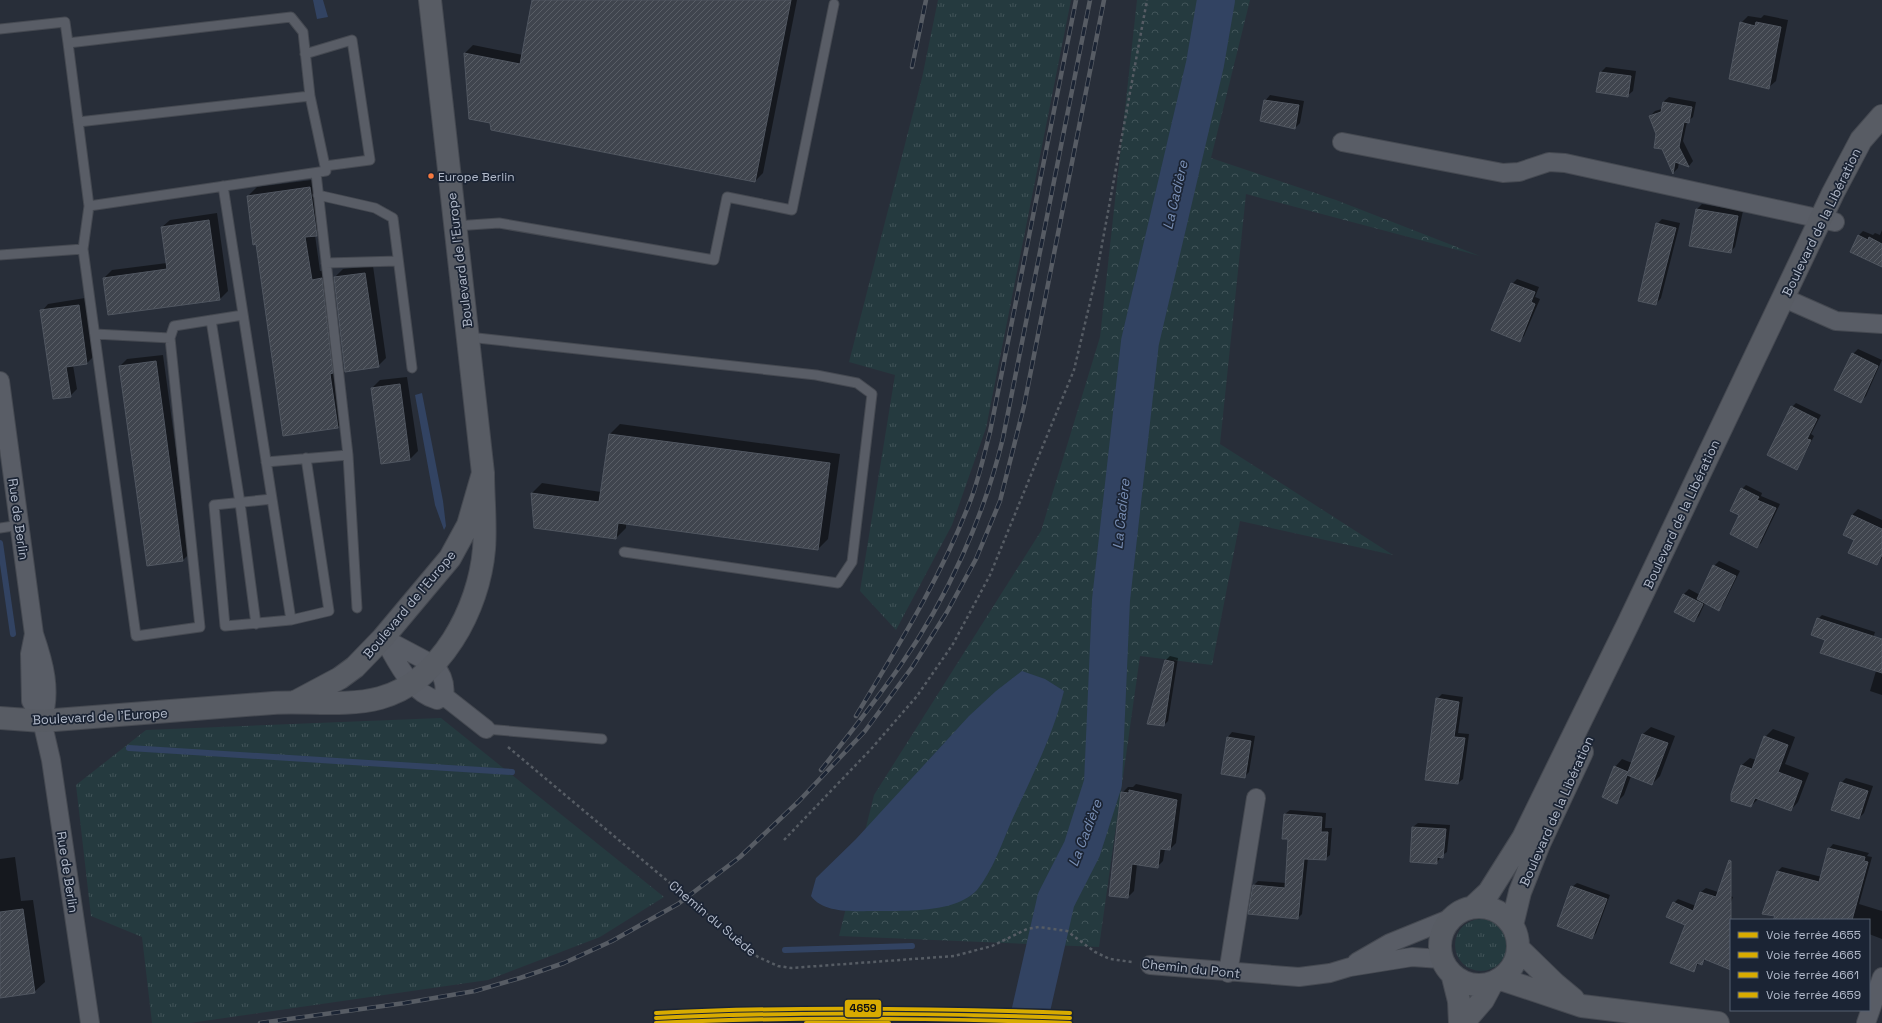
<svg xmlns="http://www.w3.org/2000/svg" width="1882" height="1023" font-family="'Space Grotesk',sans-serif">
<style>
.grass{fill:url(#grass-tufts)}
.forest{fill:url(#forest-crowns)}
.water{fill:#324362}
.shadow{fill:#0007}
.lines{fill:none;stroke-linecap:round;stroke-linejoin:round}
.stream{stroke:#324362;stroke-width:6}
.river{stroke:#324362;stroke-width:38}
.building{fill:url(#building-hatch);stroke:#505660}
.lane-casing{stroke:#454951;stroke-width:11}
.street-casing{stroke:#454951;stroke-width:20}
.secondary-casing{stroke:#454951;stroke-width:24}
.path{stroke:#565c64;stroke-width:2.5;stroke-dasharray:3 3;stroke-linecap:butt}
.lane{stroke:#595d66;stroke-width:9}
.street{stroke:#595d66;stroke-width:18}
.secondary{stroke:#585c64;stroke-width:22}
.rail-casing{stroke:#575c64;stroke-width:4.5}
.rail{stroke:#1b2434;stroke-width:3;stroke-dasharray:9;stroke-linecap:butt}
.rail-1-casing{stroke:#1b2434;stroke-width:7}
.rail-2-casing{stroke:#1b2434;stroke-width:7}
.rail-3-casing{stroke:#1b2434;stroke-width:7}
.rail-4-casing{stroke:#1b2434;stroke-width:7}
.rail-1{stroke:#d8ab00;stroke-width:4}
.rail-2{stroke:#d8ab00;stroke-width:4}
.rail-3{stroke:#d8ab00;stroke-width:4}
.rail-4{stroke:#d8ab00;stroke-width:4}
.bus-dot{fill:#f6793e;stroke:#1b2434;stroke-width:1.5}
.labels{text-anchor:middle;stroke-width:3.5;stroke-linejoin:round;paint-order:stroke}
.bus-label{font-size:12px;fill:#b2baca;stroke:#1b2434;text-anchor:start}
.street-label{font-size:13px;fill:#b2baca;stroke:#1b2434}
.water-label{font-size:14px;font-style:italic;fill:#788eb4;stroke:#1b2434}
.line-badge{stroke:#1b2434;stroke-width:1.5}
.pale-badge-label{font-size:11px;text-anchor:middle;font-weight:bold;fill:#111}
</style>
<defs>
<pattern id="grass-tufts" width="24" height="20" patternUnits="userSpaceOnUse"><rect width="24" height="20" fill="#253a3f"/><path d="M3 7l-1-3M5 7V3M7 7l1-3M15 17l-1-3M17 17v-4M19 17l1-3" fill="none" stroke="#425459"/></pattern>
<pattern id="forest-crowns" width="20" height="18" patternUnits="userSpaceOnUse"><rect width="20" height="18" fill="#253a3f"/><path d="M2 6a3 3 0 1 1 6 0M12 15a3 3 0 1 1 6 0" fill="none" stroke="#425459"/></pattern>
<pattern id="building-hatch" width="6" height="6" patternUnits="userSpaceOnUse"><rect width="6" height="6" fill="#40454e"/><path d="M-1 1l2-2M0 6l6-6M5 7l2-2" fill="none" stroke="#595e66"/></pattern>
</defs>
<rect width="100%" height="100%" fill="#282e39"/>
<path class="grass" d="M938 0H1071L986 428 952 525 896 630 860 591 895 375 849 362 922 78Z
M441 718 664 897 600 937 488 980 190 1023H152L142 937 91 916 76 785 146 730Z
M1455 945a26 26 0 1 1 52 0a26 26 0 1 1-52 0Z"/>
<path class="forest" d="M1137 0H1250L1211 158 1336 200 1480 256 1246 194 1220 444 1393 555 1240 521 1212 665 1140 656 1099 947 839 936 874 795 1041 531 1100 337Z"/>
<path class="water" d="M313 0H323L328 17 317 19Z
M422 393 443 501 446 526 444 530 435 505 415 395Z
M1022 671 1045 679 1064 691C1053 736 1031 778 1012 820 1002 843 993 870 977 890 974 893 969 897 965 899 943 912 901 911 876 911 855 911 824 914 811 896L816 878 856 839 969 716 996 691Z"/>
<path class="shadow" d="M533 0H797L763 173 755 181 470 118 465 53 473 45 523 55Z
M1764 15 1788 20 1776 81 1768 88 1741 23 1748 16 1761 18Z
M1606 67 1636 71 1633 91 1627 96 1601 72Z
M1270 95 1304 101 1300 123 1295 128 1265 101Z
M1669 97 1696 102 1693 117 1687 122 1683 141 1693 161 1689 166 1679 162 1678 168 1673 173 1650 116 1655 111 1662 109 1663 102Z
M319 179 325 226 315 235 320 271 331 270 347 418 338 427 257 243 248 196 257 187Z
M1702 204 1743 211 1735 247 1730 252 1697 209Z
M217 213 228 291 220 299 108 314 104 278 112 270 167 263 162 227 170 220Z
M1662 219 1680 223 1661 298 1656 304 1657 224Z
M1882 230V266L1858 236 1863 231 1873 235 1875 233 1880 235Z
M373 266 386 358 378 366 335 277 343 269Z
M1517 279 1539 287 1535 297 1540 299 1524 336 1519 341 1512 284Z
M85 298 93 357 86 364 73 365 77 389 70 396 42 311 48 304Z
M1858 349 1882 360 1866 396 1861 401 1853 354Z
M163 355 190 553 183 560 120 366 127 359Z
M407 377 418 451 410 459 382 463 372 388 380 380Z
M1796 403 1821 415 1811 434 1814 436 1800 464 1796 468 1792 407Z
M620 424 840 454 828 539 818 549 626 524V528L616 538 535 527 532 493 542 483 601 492 610 434Z
M1746 485 1762 493 1761 496 1780 504 1761 543 1757 547 1741 515 1742 489Z
M1858 509 1882 520V558L1877 564 1856 540 1844 535 1853 514Z
M1719 561 1740 571 1723 605 1718 610 1705 603 1699 616 1694 621 1676 612 1684 594 1689 589 1700 595 1714 566Z
M1822 615 1875 632 1870 647 1882 651V695L1870 691 1876 671 1826 639 1818 619Z
M1170 656 1178 658 1168 721 1164 725 1166 660Z
M1442 694 1463 697 1458 733 1469 734 1463 779 1458 783 1437 699Z
M1651 727 1675 736 1660 776 1652 784 1631 776 1624 795 1616 803 1615 767 1622 759 1632 763 1643 734Z
M1773 729 1795 737 1785 764 1809 773 1798 802 1791 810 1759 798 1751 806 1732 794 1742 765 1750 758 1756 760 1765 737Z
M1232 732 1255 736 1249 772 1244 777 1222 773 1228 737Z
M1846 778 1873 786 1864 813 1859 818 1841 783Z
M1136 784 1182 794 1176 843 1170 849H1165L1163 861 1157 867 1137 864 1134 891 1128 897 1122 793 1128 787H1133Z
M1290 810 1326 813 1325 828H1332L1330 855 1325 859 1308 858 1302 914 1298 918 1254 885 1258 881 1286 883 1289 838 1285 814Z
M1418 823 1450 825 1447 852 1441 856 1437 863 1413 827Z
M1833 844 1869 853 1867 856 1872 857 1859 904 1882 911V939L1869 934V920H1774L1776 916 1763 913 1778 871 1782 867 1822 877 1829 849Z
M15 857 21 901 33 900 45 982 34 992 0 997V859Z
M1577 883 1610 895 1596 933 1592 938 1572 887Z
M1706 888 1733 897 1716 941 1731 946V969L1706 959 1701 964 1699 963 1694 970 1686 925 1674 903 1678 899 1696 906 1701 892Z"/>
<g class="lines">
<path class="stream" d="M0 543 13 634
M129 748 512 772
M785 950 912 946"/>
<path class="river" d="M1028 1023 1056 900 1082 849 1103 783 1111 600 1140 342 1205 64 1216 0"/>
</g>
<path class="building" d="M532 0H791L755 182 491 130 490 123 469 119 464 53 520 64Z
M1740 22 1755 26 1756 22 1781 27 1769 89 1729 79Z
M1600 72 1631 76 1628 97 1596 92Z
M1264 100 1299 105 1295 129 1260 121Z
M1663 102 1692 107 1689 123 1684 122 1679 147 1689 167 1675 162 1673 174 1662 149 1654 148 1656 134 1649 116 1661 112Z
M310 187 317 236 305 237 312 280 322 278 333 373 330 374 338 428 283 436 256 244 253 245 247 196Z
M1696 209 1738 216 1731 253 1689 246Z
M209 220 220 300 108 315 103 278 167 269 161 227Z
M1656 223 1676 228 1656 305 1638 301Z
M1858 235 1868 240 1869 237 1882 244V267L1850 252Z
M365 273 379 367 345 372 334 277Z
M1511 283 1535 292 1531 302 1535 304 1520 342 1491 330Z
M79 305 87 364 66 367 71 397 53 399 40 310Z
M1852 353 1878 366 1861 403 1834 390Z
M156 361 183 561 147 566 119 366Z
M400 384 410 460 381 464 371 388Z
M1791 406 1817 419 1807 439 1811 440 1797 470 1767 455Z
M609 434 830 463 818 550 618 523 616 539 534 528 531 493 599 502Z
M1741 488 1759 497 1757 500 1776 508 1757 548 1730 534 1739 515 1730 511Z
M1852 515 1882 529V555L1877 565 1848 553 1854 540 1843 535Z
M1713 565 1736 576 1719 611 1697 599Z
M1683 594 1703 604 1694 622 1674 612Z
M1817 618 1882 639V673L1820 653 1825 640 1811 635Z
M1165 660 1174 662 1164 726 1147 724Z
M1436 698 1459 702 1454 737 1465 738 1458 784 1425 780Z
M1642 734 1668 743 1652 785 1627 775 1617 804 1602 797 1614 766 1628 772Z
M1764 736 1788 745 1778 772 1802 781 1791 811 1755 798 1751 807 1731 801V794L1741 765 1752 769Z
M1227 737 1251 741 1245 778 1221 774Z
M1840 782 1868 791 1859 819 1831 810Z
M1129 790 1177 800 1170 850 1160 849 1158 868 1132 864 1128 898 1109 896 1121 792 1129 793Z
M1284 814 1322 817 1321 832H1328L1326 860 1304 859 1298 919 1248 914 1253 885 1285 888 1288 839H1282Z
M1412 827 1446 829 1443 858 1437 857V864L1410 862Z
M1828 848 1865 857 1864 861 1868 862 1852 920H1773L1775 916 1762 914 1777 871 1819 882Z
M1729 860 1731 861V970L1704 959 1702 965 1697 963 1694 972 1670 963 1685 925 1666 917 1673 902 1693 911 1700 892 1716 897Z
M1571 886 1607 899 1592 939 1557 926Z
M23 909 35 993 0 998V912Z"/>
<g class="lines">
<g class="lane-casing">
<path id="lane" d="M0 29 65 22 68 43 89 206 326 171 310 96 303 32 291 17 68 43
M305 54 352 40 370 160 325 166
M78 122 310 96
M316 173 348 455
M223 186 291 620 225 626 214 505 272 499
M318 195 375 208 393 218 412 368
M89 206 83 249 136 636 200 627 170 338 95 334
M455 226 499 223 714 260 727 197 792 210 834 4
M0 255 83 249
M326 263 398 261
M211 320 240 503 256 624
M468 337 816 375 857 383 872 394 852 562 838 583 624 552
M170 338 174 326 243 315
M266 462 348 455 357 608
M0 528 20 525
M291 620 329 611 306 458
M486 729 602 739"/>
</g>
<g class="street-casing">
<path id="street" d="M1342 142 1503 173 1519 172 1549 162 1565 163 1835 222
M1784 298 1836 321 1882 324
M0 381 34 634
M383 638 434 665C443 675 446 684 444 696L437 700C409 692 397 661 383 638Z
M444 696 486 729
M42 721C52 691 44 663 34 634L30 654 31 701 42 721 51 760 90 1023
M1357 962 1390 943 1449 919
M1150 965 1299 977 1330 973 1350 967 1412 957 1441 959
M1228 973 1256 798
M1866 1023 1882 977"/>
</g>
<g class="secondary-casing">
<path id="secondary" d="M430 0 483 473
M0 718 42 721C119 715 196 709 273 703 308 701 346 707 380 698 441 681 479 609 484 549 486 524 483 498 483 473L468 525 450 558 383 638 355 667 340 678 295 702
M1440 946a39 39 0 1 1 78 0a39 39 0 1 1-78 0Z
M1473 907 1489 892 1523 838 1628 624 1833 193 1861 140 1882 116
M1512 925 1520 892 1539 844 1582 752
M1518 948 1555 984 1573 999
M1453 977 1459 1001 1460 1023
M1501 979 1582 1006 1718 1023
M1463 1023 1483 1000 1492 983"/>
</g>
<path class="path" d="M508 747 758 957 778 966 791 968 954 956 992 946 1027 929 1039 927 1067 931 1095 952 1110 959 1132 962
M784 840 872 748 917 696 953 644 990 575 1074 370 1096 277 1147 0"/>
<use href="#lane" class="lane"/>
<use href="#street" class="street"/>
<use href="#secondary" class="secondary"/>
<g class="rail-casing">
<path id="rail" d="M912 67 926 0
M856 716C898 646 942 576 971 499 979 478 984 455 990 432L1076 0
M821 770C848 736 875 702 900 666 947 599 984 517 1003 438L1090 0
M260 1023 405 1003 475 991 520 978 564 963 612 941 678 904 740 857 799 801 865 731 913 666 947 612 976 559 1000 501 1024 406 1104 0"/>
</g>
<use href="#rail" class="rail"/>
<g class="rail-1-casing">
<path id="rail-1" d="M656 1023C794 1016 932 1018 1070 1023"/>
</g>
<g class="rail-2-casing">
<path id="rail-2" d="M806 1023H889"/>
</g>
<g class="rail-3-casing">
<path id="rail-3" d="M656 1018C794 1011 932 1013 1070 1018"/>
</g>
<g class="rail-4-casing">
<path id="rail-4" d="M656 1013C794 1006 932 1008 1070 1013"/>
</g>
<use href="#rail-1" class="rail-1"/>
<use href="#rail-2" class="rail-2"/>
<use href="#rail-3" class="rail-3"/>
<use href="#rail-4" class="rail-4"/>
</g>
<circle class="bus-dot" cx="431" cy="176" r="3.5"/>
<g class="labels">
<g class="bus-label">
<text x="438" y="181">Europe Berlin</text>
</g>
<g class="street-label">
<text transform="translate(1821 222) rotate(-64)" y="5">Boulevard de la Libération</text>
<text transform="translate(459 260) rotate(-97)" y="5">Boulevard de l'Europe</text>
<text transform="translate(1681 514) rotate(-65)" y="5">Boulevard de la Libération</text>
<text transform="translate(19 519) rotate(82)" y="5">Rue de Berlin</text>
<text transform="translate(409 604) rotate(-50)" y="5">Boulevard de l'Europe</text>
<text transform="translate(100 716) rotate(-3)" y="5">Boulevard de l'Europe</text>
<text transform="translate(1556 811) rotate(-66)" y="5">Boulevard de la Libération</text>
<text transform="translate(68 872) rotate(81)" y="5">Rue de Berlin</text>
<text transform="translate(713 918) rotate(40)" y="5">Chemin du Suède</text>
<text transform="translate(1191 968) rotate(6)" y="5">Chemin du Pont</text>
</g>
<g class="water-label">
<text transform="translate(1175 195) rotate(-77)" y="5">La Cadière</text>
<text transform="translate(1121 514) rotate(-84)" y="5">La Cadière</text>
<text transform="translate(1085 833) rotate(-69)" y="5">La Cadière</text>
</g>
</g>
<rect class="line-badge" x="844" y="999" width="38" height="19" rx="4" fill="#d8ab00"/>
<g class="pale-badge-label">
<text x="863" y="1012">4659</text>
</g>
<rect x="1730" y="919" width="140" height="92" fill="#1b2434" stroke="#576070"/>
<rect x="1738" y="932" width="20" height="6" fill="#d8ab00" stroke="#576070"/>
<text x="1766" y="939" font-size="12" fill="#b2baca">Voie ferrée 4655</text>
<rect x="1738" y="952" width="20" height="6" fill="#d8ab00" stroke="#576070"/>
<text x="1766" y="959" font-size="12" fill="#b2baca">Voie ferrée 4665</text>
<rect x="1738" y="972" width="20" height="6" fill="#d8ab00" stroke="#576070"/>
<text x="1766" y="979" font-size="12" fill="#b2baca">Voie ferrée 4661</text>
<rect x="1738" y="992" width="20" height="6" fill="#d8ab00" stroke="#576070"/>
<text x="1766" y="999" font-size="12" fill="#b2baca">Voie ferrée 4659</text>
</svg>
